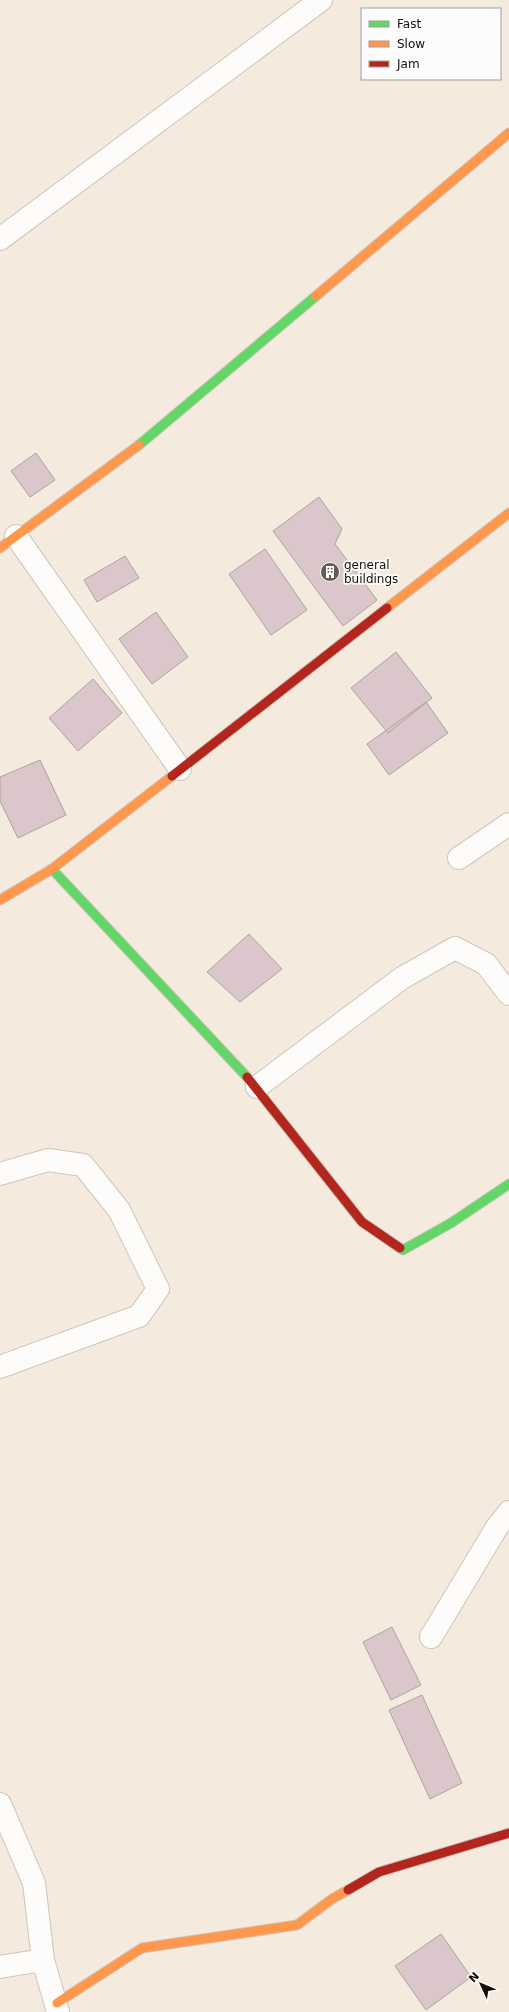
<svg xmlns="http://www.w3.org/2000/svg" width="509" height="2012" font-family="'DejaVu Sans',sans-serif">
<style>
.building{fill:#dbc7cb;stroke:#ada2a0}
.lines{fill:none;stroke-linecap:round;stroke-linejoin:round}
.street-casing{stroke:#cfc6bb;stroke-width:24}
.fast-casing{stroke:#cfc6bb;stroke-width:11}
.slow-casing{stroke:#cfc6bb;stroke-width:11}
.jam-casing{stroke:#cfc6bb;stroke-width:11}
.street{stroke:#fdfcfa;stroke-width:22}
.fast{stroke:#63d668;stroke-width:9}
.slow{stroke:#ff974d;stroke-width:9}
.jam{stroke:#b3261e;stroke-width:9}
.labels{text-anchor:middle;stroke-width:3.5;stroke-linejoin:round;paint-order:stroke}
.poi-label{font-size:12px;fill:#160e05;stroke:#fcfcfc;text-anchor:start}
</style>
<rect width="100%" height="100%" fill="#f4eade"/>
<path class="building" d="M36 453 55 480 30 497 11 471Z
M319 497 342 529 335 544 377 600 343 626 273 531Z
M265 549 307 610 271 635 229 574Z
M125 556 139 578 97 602 84 580Z
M156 612 188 657 152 684 119 639Z
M396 652 432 698 388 733 351 688Z
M93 679 122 713 78 751 49 718Z
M426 702 448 733 389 775 367 744Z
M40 760 66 815 18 838 0 801V777Z
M249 934 282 969 240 1002 207 972Z
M392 1627 421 1685 391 1700 363 1642Z
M422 1695 462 1783 430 1799 389 1710Z
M441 1934 471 1977 426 2010 395 1966Z"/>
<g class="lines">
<g class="street-casing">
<path id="street" d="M0 239 321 0
M16 536 180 769
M459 858 509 824
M257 1087 402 978 455 948 486 964 509 994
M0 1174 48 1160 83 1165 119 1210 158 1289 139 1316 0 1367
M431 1637 497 1527 509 1512
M0 1804 34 1883 43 1960 58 2012
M0 1967 43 1960"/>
</g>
<g class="fast-casing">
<path id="fast" d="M139 445 316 296
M52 869 247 1077
M400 1248 403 1250 451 1223 509 1184"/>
</g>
<g class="slow-casing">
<path id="slow" d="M316 296 509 133
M0 548 139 445
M387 608 509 513
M0 900 52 869 172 776
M57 2003 142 1948 297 1925 332 1899 348 1890"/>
</g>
<g class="jam-casing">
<path id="jam" d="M172 776 387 608
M247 1077 362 1222 400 1248
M348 1890 379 1872 509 1833"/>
</g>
<use href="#street" class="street"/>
<use href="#fast" class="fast"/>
<use href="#slow" class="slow"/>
<use href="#jam" class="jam"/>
</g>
<defs>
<g id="building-disc" transform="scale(1)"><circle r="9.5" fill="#645b51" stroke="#fcfcfc"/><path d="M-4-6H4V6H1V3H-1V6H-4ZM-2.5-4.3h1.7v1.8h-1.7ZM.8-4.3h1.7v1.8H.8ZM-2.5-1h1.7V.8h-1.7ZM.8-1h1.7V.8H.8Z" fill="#fff"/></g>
</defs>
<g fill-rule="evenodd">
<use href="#building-disc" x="330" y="572"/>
</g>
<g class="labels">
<g class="poi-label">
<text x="344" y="569">general<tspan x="344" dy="14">buildings</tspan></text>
</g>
</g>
<rect x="361" y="8" width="140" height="72" fill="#fcfcfc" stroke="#a09d99"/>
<rect x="369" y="21" width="20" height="6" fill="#63d668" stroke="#a09d99"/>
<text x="397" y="28" font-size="12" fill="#160e05">Fast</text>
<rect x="369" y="41" width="20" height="6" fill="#ff974d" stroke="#a09d99"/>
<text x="397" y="48" font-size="12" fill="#160e05">Slow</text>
<rect x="369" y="61" width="20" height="6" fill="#b3261e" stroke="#a09d99"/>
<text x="397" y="68" font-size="12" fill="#160e05">Jam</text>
<g transform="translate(481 1984) rotate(314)" stroke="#fcfcfc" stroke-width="3" paint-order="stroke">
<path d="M0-3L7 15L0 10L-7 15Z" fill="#160e05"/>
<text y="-6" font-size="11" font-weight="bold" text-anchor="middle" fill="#160e05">N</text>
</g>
</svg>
